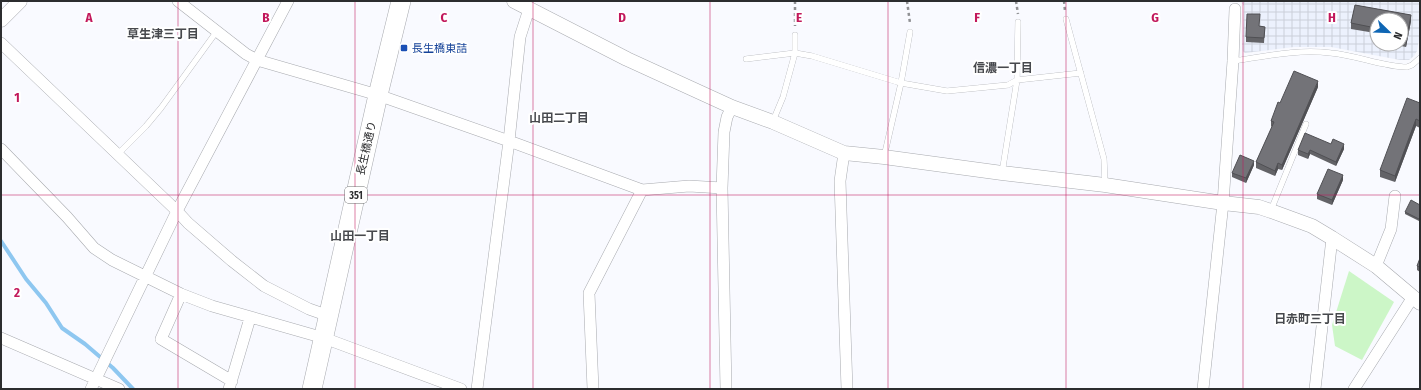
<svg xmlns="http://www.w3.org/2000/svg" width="1421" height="390" font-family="'Fira Sans Condensed','Noto Sans JP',sans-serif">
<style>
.industrial{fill:url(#industrial-grid);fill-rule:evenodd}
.park{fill:#ccf6c7}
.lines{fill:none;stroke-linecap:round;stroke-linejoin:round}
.stream{stroke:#8ec7f0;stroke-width:4}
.service-casing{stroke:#a8aaaf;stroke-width:6}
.minor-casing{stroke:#a8aaaf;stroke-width:12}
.tertiary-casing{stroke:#a8aaaf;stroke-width:15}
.trunk-casing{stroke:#a8aaaf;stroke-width:20}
.path{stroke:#909194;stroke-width:2.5;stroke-dasharray:3 3;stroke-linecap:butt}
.service{stroke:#fff;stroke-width:5.5}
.minor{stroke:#fff;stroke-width:11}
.tertiary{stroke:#fff;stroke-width:14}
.trunk{stroke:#fff;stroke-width:19}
.wall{fill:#636367}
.shaded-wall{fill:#505054}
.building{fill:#737378;stroke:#505054}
.grid{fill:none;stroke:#c2185b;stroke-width:1;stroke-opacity:0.55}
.transit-dot{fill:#1a4fb4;stroke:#fff;stroke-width:1.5}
.labels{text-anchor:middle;stroke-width:4;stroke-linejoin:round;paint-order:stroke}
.shield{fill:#fff;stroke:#6b6c6d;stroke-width:1}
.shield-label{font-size:10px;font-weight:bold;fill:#2c2d2f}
.transit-label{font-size:11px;fill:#164399;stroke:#fff;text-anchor:start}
.street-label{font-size:11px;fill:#2c2d2f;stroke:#fff}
.neighbourhood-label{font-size:12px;font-weight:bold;fill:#47494d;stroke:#fff}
.grid-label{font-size:13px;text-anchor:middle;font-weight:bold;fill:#c2185b;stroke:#fff;stroke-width:4;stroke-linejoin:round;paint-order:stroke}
</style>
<defs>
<pattern id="industrial-grid" width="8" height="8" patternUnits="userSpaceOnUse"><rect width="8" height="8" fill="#ecf1fd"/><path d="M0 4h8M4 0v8" fill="none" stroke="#cbcfd9"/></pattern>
</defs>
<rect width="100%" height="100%" fill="#f9faff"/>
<path class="industrial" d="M1240 1H1420V34L1417 51 1414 56 1409 60H1400L1331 47H1294L1245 53 1242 50 1244 6ZM1377 20H1401V44H1377Z"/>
<path class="park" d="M1349 271 1394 302 1362 360 1335 346 1332 325Z"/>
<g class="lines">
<path class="stream" d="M1 241 26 279 46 303 62 328 85 344 113 368 133 389"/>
<g class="service-casing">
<path id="service" d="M1066 19 1104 159 1105 184
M746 59 795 53 812 56 901 83 947 91 1008 85 1017 80 1081 73
M1233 61C1267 56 1297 49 1331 53 1356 55 1383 67 1407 67L1412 65 1420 58
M773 121 783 97 795 53V35
M118 154 146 126 161 108 217 31
M884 157 901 83 910 32
M1002 173 1017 80 1018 22
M1271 210 1306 124"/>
</g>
<g class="minor-casing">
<path id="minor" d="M178 1 246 54 257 60 378 95 509 141 642 190 689 186 722 188
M1 43 177 211 188 223 232 261 264 286 309 309 329 316
M1 149 67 217 94 248 112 260 181 294 212 306 324 338 461 389
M844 153 840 181 847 389
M1376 266 1391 229 1395 196
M181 294 161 339 232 381
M1 338 119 389
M91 389 177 211 288 1
M229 389 250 318
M477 389 509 141 520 37 529 9
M593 389 589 293 642 190
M726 389 722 188 724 132 727 117 732 107
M1203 389 1223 203 1233 61 1235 9
M1315 389 1332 238
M1354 389 1413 297"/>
</g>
<g class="tertiary-casing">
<path id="tertiary" d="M514 1 627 59 732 107 773 122 844 153 884 157 1002 173 1105 185 1223 203 1259 207 1271 211 1312 226 1332 238 1376 266 1420 303
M1 20 20 1"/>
</g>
<g class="trunk-casing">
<path id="trunk" d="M312 389 378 95 401 1"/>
</g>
<path class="path" d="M795 1V26
M907 1 910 23
M1016 1 1018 14
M1064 1 1065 11"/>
<use href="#service" class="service"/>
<use href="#minor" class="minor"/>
<use href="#tertiary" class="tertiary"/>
<use href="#trunk" class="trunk"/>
</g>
<path class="wall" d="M1355 5 1411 15V21L1406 47 1391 44H1401V20H1377V41H1374L1375 33 1351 29V23Z
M1260 26 1265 27 1264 43 1246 42V37Z
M1318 87 1282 170 1278 169 1275 176 1256 168V162L1272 127 1271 126V121L1280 103Z
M1420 103V128L1416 126 1395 182 1380 177V170Z
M1331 144 1344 149 1336 166 1310 154 1308 159 1298 155V150Z
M1254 165 1246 183 1232 177V173Z
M1343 180 1332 205 1317 199V194Z
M1420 205V220L1419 221 1405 214V212Z
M1420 258V272L1417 270V266Z"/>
<path class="shaded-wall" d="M1411 15V21L1406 47V42Z
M1318 81V87L1282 170V165Z
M1416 119V126L1395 182V176Z
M1344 144V149L1336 166V162Z
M1310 150V154L1308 159V154Z
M1254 161V165L1246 183V178Z
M1278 163V169L1275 176V171Z
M1343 175V180L1332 205V200Z"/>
<path class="building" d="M1355 5 1411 15 1406 42 1401 41V20H1377V36L1374 35 1376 28 1351 23Z
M1247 14H1260L1259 26 1265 27 1264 38 1246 37Z
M1294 71 1318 81 1282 165 1278 163 1275 171 1256 162 1274 122 1271 121 1278 102 1280 103Z
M1407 98 1420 103V121L1416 119 1395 176 1380 170Z
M1305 133 1331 144 1333 139 1344 144 1336 162 1310 150 1308 154 1298 150Z
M1240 155 1254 161 1246 178 1232 173Z
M1328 169 1343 175 1332 200 1317 194Z
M1411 200 1420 205V217L1419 219 1405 212Z
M1420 258V267L1417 266Z"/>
<path class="grid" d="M178 1V389M355 1V389M533 1V389M710 1V389M888 1V389M1066 1V389M1243 1V389M1 195H1420"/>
<rect class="transit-dot" x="400" y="44" width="8" height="8" rx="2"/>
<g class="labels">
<rect class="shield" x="345" y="187" width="22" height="16" rx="3"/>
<g class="shield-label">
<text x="356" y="199">351</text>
</g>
<g class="transit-label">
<text x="412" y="52">長生橋東詰</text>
</g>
<g class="street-label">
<text transform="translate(366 148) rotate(-77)" y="4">長生橋通り</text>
</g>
<g class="neighbourhood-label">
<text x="163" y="38">草生津三丁目</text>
<text x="1003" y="72">信濃一丁目</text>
<text x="559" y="122">山田二丁目</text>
<text x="360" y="240">山田一丁目</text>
<text x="1310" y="323">日赤町三丁目</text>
</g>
</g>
<g class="grid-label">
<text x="89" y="22">A</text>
<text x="266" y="22">B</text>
<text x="444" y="22">C</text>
<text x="622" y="22">D</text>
<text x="799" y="22">E</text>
<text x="977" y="22">F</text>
<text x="1155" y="22">G</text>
<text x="1332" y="22">H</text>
<text x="17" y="102">1</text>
<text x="17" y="297">2</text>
</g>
<rect width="1421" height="390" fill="none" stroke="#2c2d2f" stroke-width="4"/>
<g transform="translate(1389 32) rotate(113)"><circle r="19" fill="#ffffff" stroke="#ababac"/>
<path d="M0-3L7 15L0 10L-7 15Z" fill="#0e66b4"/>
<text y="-6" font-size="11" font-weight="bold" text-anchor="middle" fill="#2c2d2f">N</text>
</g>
</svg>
